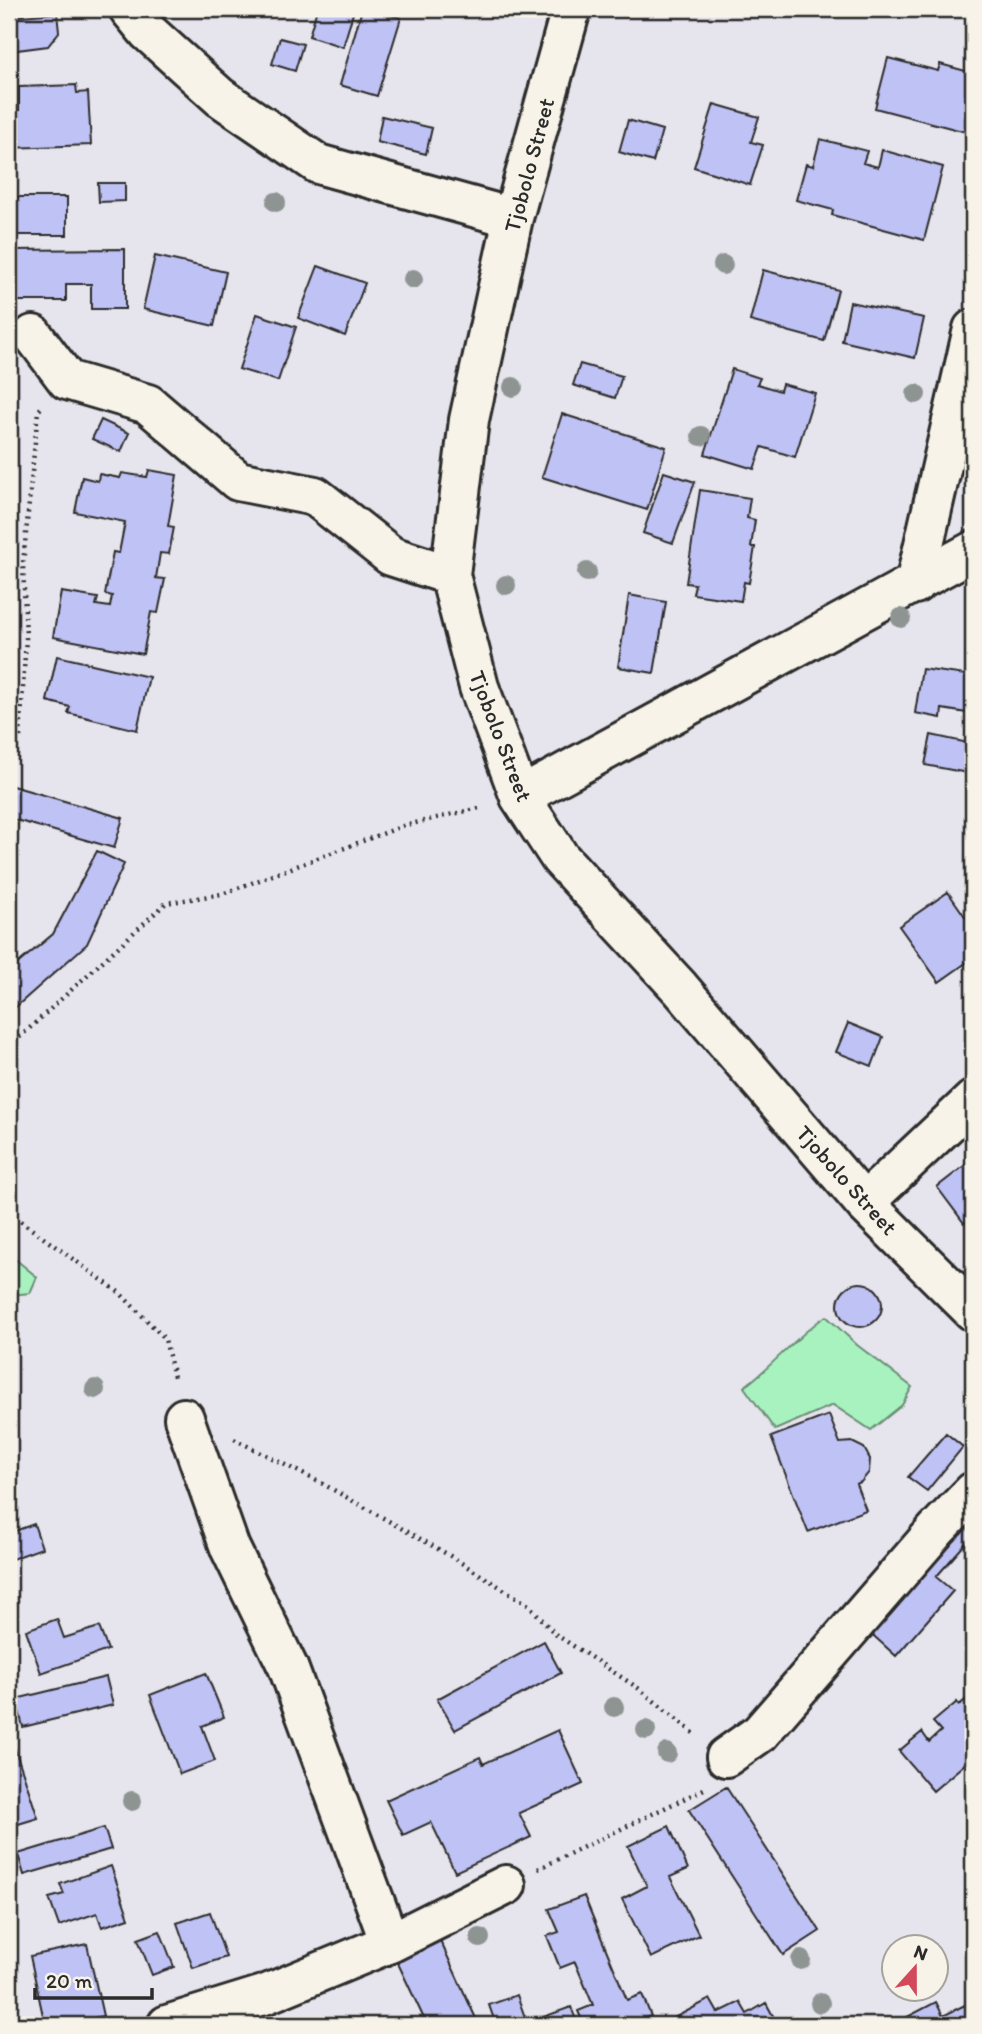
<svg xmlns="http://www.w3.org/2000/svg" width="982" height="2034" font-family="Itim,sans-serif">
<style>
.green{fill:#a8f2c0;stroke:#6a8e76;stroke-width:2}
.building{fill:#bfc2f4;stroke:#2b2b2b;stroke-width:2}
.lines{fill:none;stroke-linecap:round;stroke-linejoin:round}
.minor-casing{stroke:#2b2b2b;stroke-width:44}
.path{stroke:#2b2b2b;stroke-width:4.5;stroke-dasharray:2 5;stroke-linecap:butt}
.minor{stroke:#f7f3e8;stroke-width:38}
.tree{fill:#8d9492}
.labels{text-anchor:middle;stroke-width:5;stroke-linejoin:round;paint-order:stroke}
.street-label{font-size:23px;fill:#2b2b2b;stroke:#f7f3e8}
</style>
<rect width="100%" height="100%" fill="#e6e4ec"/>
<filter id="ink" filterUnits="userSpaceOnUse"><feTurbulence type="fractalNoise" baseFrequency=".0143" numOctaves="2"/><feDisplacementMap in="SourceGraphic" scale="14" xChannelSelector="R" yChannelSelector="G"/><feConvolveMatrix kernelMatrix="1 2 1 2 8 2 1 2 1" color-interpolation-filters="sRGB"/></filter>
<g filter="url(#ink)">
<path class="green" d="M9 1254 37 1277 30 1293 11 1295 9 1293Z
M826 1316 857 1345 912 1387 902 1405 871 1430 833 1405 775 1430 744 1387C774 1365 796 1336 826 1316Z"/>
<path class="building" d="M317 9 354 10 343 47 309 36Z
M362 9H370L401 18 377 96 340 85Z
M461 9H480L478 15Z
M57 13 59 32 48 46 9 51V17Z
M280 38 303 44 295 71 272 64Z
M888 58 938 71 940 64 973 73V105L966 132 875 108Z
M76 85 77 93 88 92 91 145 9 148V111L19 110V87Z
M714 104 759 117 751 142 763 145 750 185 694 167Z
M382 116 432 128 426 154 377 142Z
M628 120 662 130 653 162 619 152Z
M820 139 867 151 863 163 878 167 882 150 943 167 924 240 832 215 833 210 796 200 806 164 813 166Z
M98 183H125V201L99 202Z
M9 197H67V235H9Z
M125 249V309H91V284H66V301H9V250Z
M155 256 226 272 214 326 143 309Z
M318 266 365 283 345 336 298 318Z
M763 270 838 290 824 341 750 321Z
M850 302 924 318 915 358 842 341Z
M257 314 296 327 278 381 239 369Z
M580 364 622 376 615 398 573 385Z
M732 369 760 378 757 384 780 391 782 384 815 393 795 457 762 447 754 469 705 454Z
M562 414 666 447 647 510 542 477Z
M101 420 129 433 121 452 92 439Z
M149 470 177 475 168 526 174 527 169 554 160 553 156 578 165 579 158 613 151 612 143 654 53 637 61 592 98 598 96 605 110 607 112 596 105 594 113 552 119 553 125 522 75 512 82 477 98 481 99 474 120 478 122 473 147 477Z
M664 472 695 482 673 543 643 533Z
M700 490 750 498 747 518 755 520 751 547H755L749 583 744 582 741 601 693 594 695 584 686 583Z
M629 595 666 602 654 673 618 667Z
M57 656 149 677 137 730 68 713 70 707 47 701Z
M922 669 973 676V714L942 709 941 718 915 713Z
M931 735 973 744V774L925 765Z
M9 785 123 818 114 848 9 818Z
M97 851 124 864 87 944 9 1013V971L53 934Z
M948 892 973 928V958L939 982 899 926Z
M848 1023 883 1037 872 1066 836 1052Z
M973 1159V1216L964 1223 937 1187Z
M838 1305a22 22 0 1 1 44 0a22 22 0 1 1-44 0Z
M829 1415 840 1443 852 1442 864 1448 870 1459 869 1472 861 1482 856 1484 866 1510 808 1532 771 1437Z
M946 1433 963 1447 927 1491 908 1477Z
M961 1522 973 1535 936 1577 953 1591 896 1656 866 1629Z
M34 1524 42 1548 9 1560V1533Z
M57 1619 64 1638 99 1627 108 1650 41 1673 26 1630Z
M544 1641 561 1673 455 1730 437 1699Z
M206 1673 224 1717 202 1726 215 1761 180 1774 150 1695Z
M106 1677 113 1705 23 1727 16 1699Z
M973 1694V1757L933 1791 899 1751 922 1732 929 1742 941 1731 933 1722 957 1702 959 1705Z
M558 1730 583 1784 519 1813 531 1837 455 1872 431 1822 403 1835 386 1800 480 1757 483 1764Z
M15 1749 38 1818 15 1825 9 1806V1751Z
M726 1787 820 1931 783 1955 689 1810Z
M669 1826 688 1869 670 1877 699 1935 651 1958 622 1899 647 1886 628 1846Z
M104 1828 111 1849 24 1875 18 1854Z
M111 1866 129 1918 102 1927 97 1913 59 1926 49 1898 64 1894 60 1884Z
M584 1896 627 2000 642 1994 651 2016 628 2025H584L578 2011 593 2005 575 1962 560 1968 547 1936 559 1932 549 1909Z
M210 1912 226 1957 193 1968 177 1923Z
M160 1931 174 1967 152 1975 138 1939Z
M439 1938 479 2025H427L395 1957Z
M87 1944 103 2016 60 2025H45L30 1956Z
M517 1995 527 2023 571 2007 578 2025H496L489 2005Z
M710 1999 718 2013 740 2002 747 2014 766 2003 778 2025H678L674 2018Z
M936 2002 943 2016 965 2005 973 2025H892Z"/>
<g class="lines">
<g class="minor-casing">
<path id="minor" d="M129 9 148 32 220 97 318 164 513 218
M571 9 513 218 469 420 450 575 479 687 520 797 560 858 680 988 864 1203 973 1311
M33 335 67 380 148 404 238 481 315 496 391 556 450 575
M915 584 973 329
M520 797 973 551
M864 1203 973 1100
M184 1418 230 1548 288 1667 390 1943
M726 1757 760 1733 937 1529 973 1492
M167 2025 264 1995 390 1943 506 1885"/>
</g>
<path class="path" d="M20 737 26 638 23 564 38 411 41 408
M9 1047 166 903 222 894 403 826 483 807
M9 1213 120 1293 165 1339 175 1381
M234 1439 323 1484 447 1554 529 1605 555 1634 638 1688 696 1735
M538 1869 704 1789"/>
<use href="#minor" class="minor"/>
</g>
<g class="tree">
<circle cx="276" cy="202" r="10"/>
<circle cx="723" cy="265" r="10"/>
<circle cx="413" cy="279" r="10"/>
<circle cx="513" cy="387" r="10"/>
<circle cx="916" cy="394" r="10"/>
<circle cx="701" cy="436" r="10"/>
<circle cx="587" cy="572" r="10"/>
<circle cx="506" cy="585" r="10"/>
<circle cx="901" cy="618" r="10"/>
<circle cx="95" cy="1389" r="10"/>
<circle cx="614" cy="1707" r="10"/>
<circle cx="646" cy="1730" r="10"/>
<circle cx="667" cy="1753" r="10"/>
<circle cx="132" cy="1801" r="10"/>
<circle cx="480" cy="1938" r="10"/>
<circle cx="801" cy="1960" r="10"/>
<circle cx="820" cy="2003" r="10"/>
</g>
</g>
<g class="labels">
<g class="street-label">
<text transform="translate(529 165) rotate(-75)" y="8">Tjobolo Street</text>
<text transform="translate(501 736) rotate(69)" y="8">Tjobolo Street</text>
<text transform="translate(847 1180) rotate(48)" y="8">Tjobolo Street</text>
</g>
</g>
<rect width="982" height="2034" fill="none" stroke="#f7f3e8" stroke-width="35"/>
<rect x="18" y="18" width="947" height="1999" fill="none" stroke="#2b2b2b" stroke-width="2.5" filter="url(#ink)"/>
<g transform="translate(915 1968) rotate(21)"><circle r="33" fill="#f7f3e8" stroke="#a5a39c" stroke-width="2"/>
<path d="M0-5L12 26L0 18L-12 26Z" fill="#d1495b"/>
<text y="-10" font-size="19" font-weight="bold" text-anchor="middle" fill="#2b2b2b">N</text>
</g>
<path d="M35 1988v10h117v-10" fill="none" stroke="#2b2b2b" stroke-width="3.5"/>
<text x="46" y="1988" font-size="21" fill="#2b2b2b" stroke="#f7f3e8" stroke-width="5" paint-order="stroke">20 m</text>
</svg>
